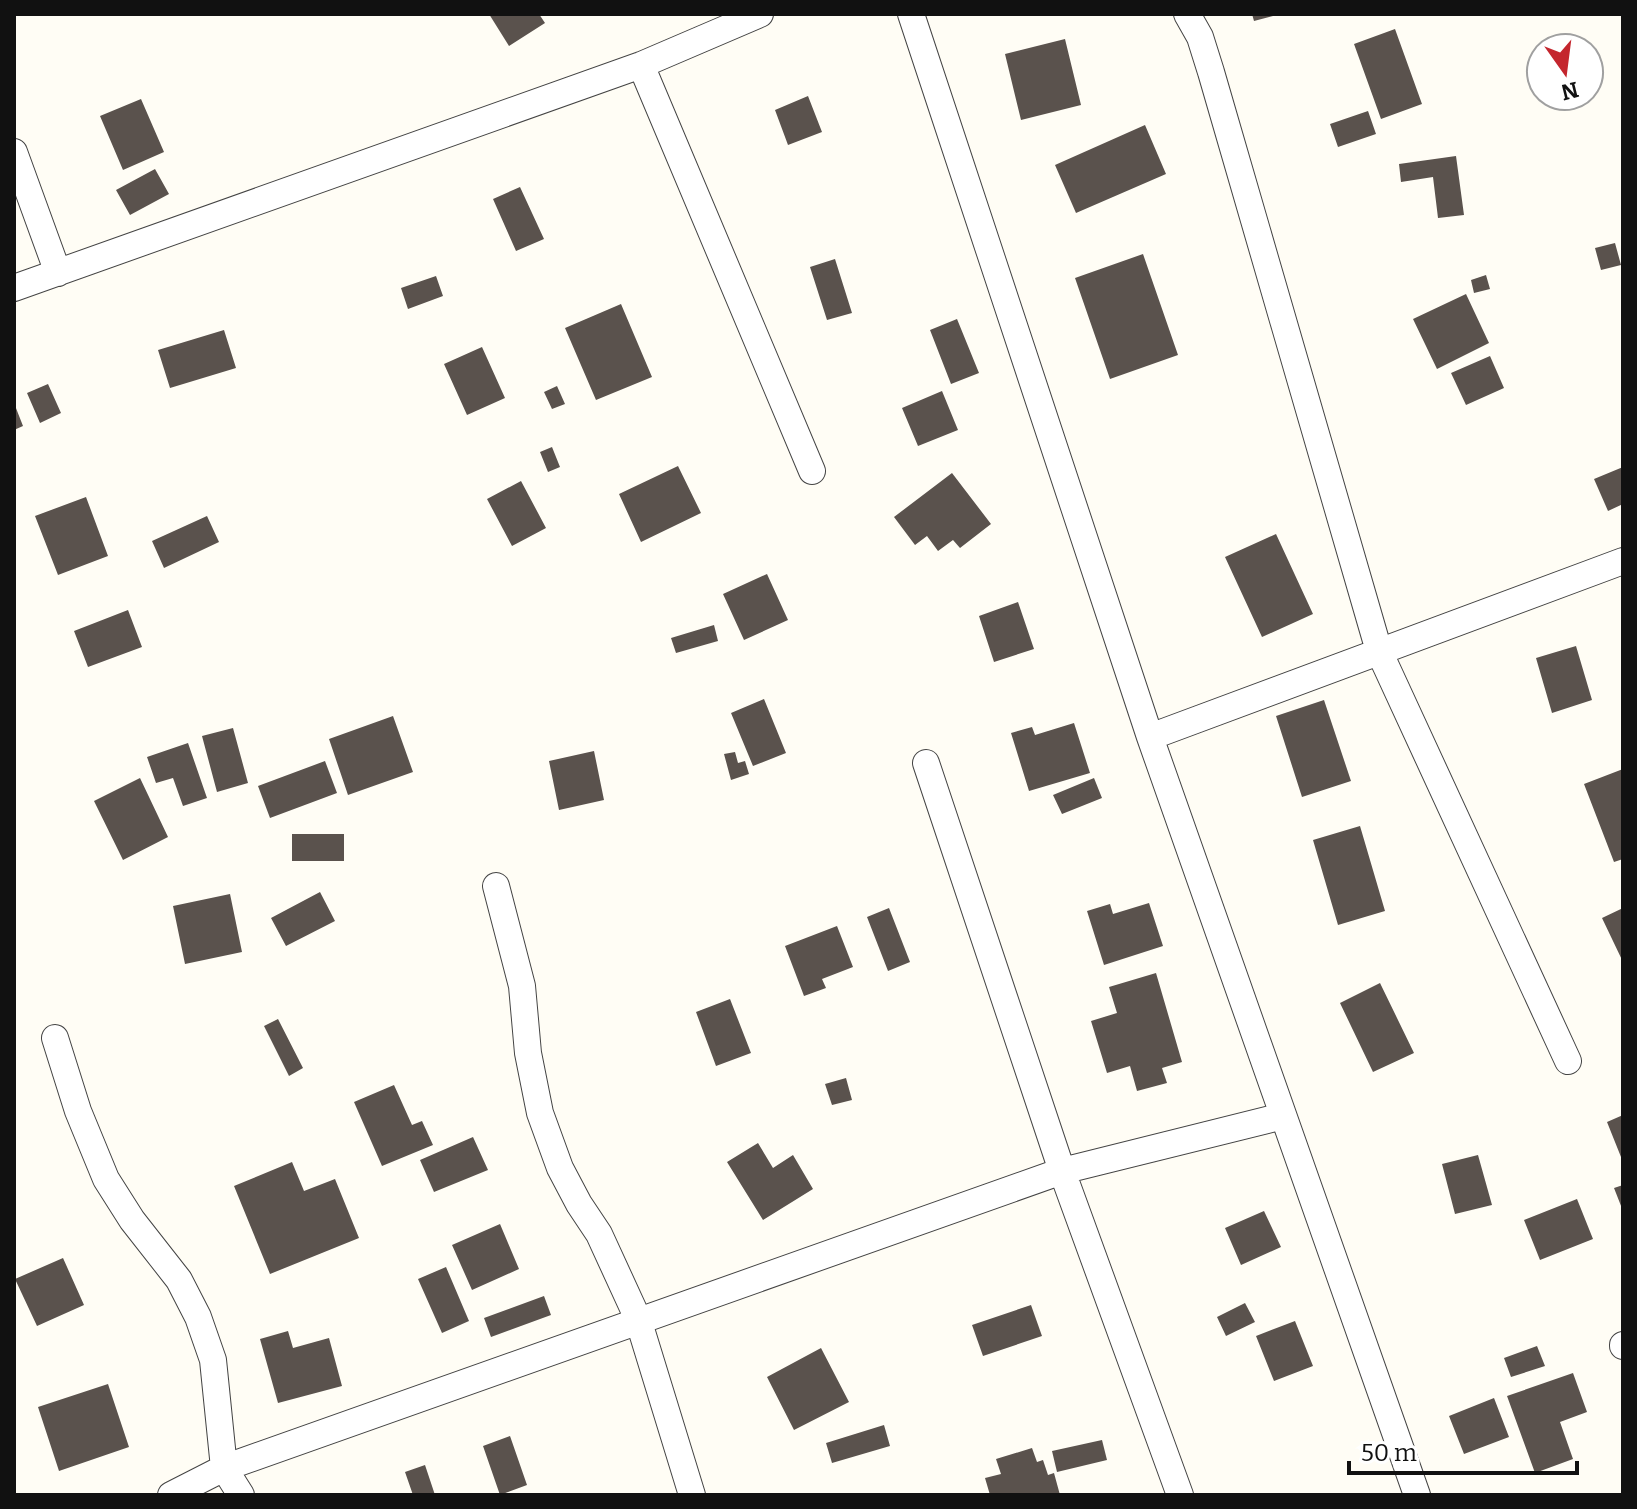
<svg xmlns="http://www.w3.org/2000/svg" width="1637" height="1509" font-family="Bitter,serif">
<style>
.building{fill:#5a524d}
.lines{fill:none;stroke-linecap:round;stroke-linejoin:round}
.minor-casing{stroke:#444;stroke-width:28}
.minor{stroke:#fff;stroke-width:26}
</style>
<rect width="100%" height="100%" fill="#fffdf5"/>
<path class="building" d="M489 14H539L545 23 509 46Z
M1252 14H1277V15L1254 21Z
M1395 29 1422 104 1381 119 1354 44Z
M1065 39 1081 105 1021 120 1005 54Z
M808 96 822 132 788 145 775 110Z
M141 99 164 152 123 170 100 116Z
M1368 111 1376 134 1338 147 1330 124Z
M1145 125 1166 174 1076 213 1055 165Z
M1456 156 1464 215 1438 218 1433 177 1401 182 1399 164Z
M155 169 169 194 130 215 116 190Z
M520 187 544 239 516 251 493 199Z
M1615 243 1621 265 1601 270 1595 248Z
M1143 254 1178 355 1110 379 1075 278Z
M835 259 852 313 827 320 810 267Z
M1486 275 1490 289 1474 293 1471 280Z
M436 276 443 296 408 309 401 288Z
M1466 294 1489 343 1437 369 1413 319Z
M621 304 652 377 596 400 565 328Z
M957 319 979 373 951 384 930 330Z
M224 330 236 368 170 388 158 350Z
M482 347 505 398 467 415 444 364Z
M1490 356 1504 388 1466 405 1451 373Z
M48 384 61 413 40 423 27 393Z
M557 386 565 404 552 409 544 392Z
M942 391 958 430 918 446 902 408Z
M14 403 23 426 14 430Z
M552 447 560 467 548 472 540 452Z
M678 466 701 513 641 542 619 494Z
M1623 467V504L1608 511 1594 479Z
M952 473 991 524 960 548 953 540 938 551 927 536 915 545 894 517Z
M521 481 546 528 512 546 487 499Z
M86 497 108 556 58 575 35 516Z
M207 516 219 542 164 568 152 541Z
M1276 534 1313 614 1262 637 1225 557Z
M767 574 788 620 744 640 723 594Z
M1018 602 1034 649 994 662 979 616Z
M128 610 142 647 88 667 74 631Z
M714 625 718 641 676 653 671 638Z
M1576 646 1592 700 1552 713 1536 658Z
M764 699 786 753 753 766 731 713Z
M1324 700 1351 781 1302 797 1276 716Z
M393 716 413 772 348 795 329 739Z
M1074 723 1090 773 1029 791 1011 733 1032 727 1035 735Z
M233 728 248 783 217 792 202 736Z
M188 743 207 798 183 806 173 778 156 783 147 757Z
M594 751 604 800 559 810 549 761Z
M735 752 738 763 745 761 749 774 731 780 724 754Z
M325 761 337 793 270 818 258 786Z
M1623 769V859L1614 862 1584 784Z
M140 778 168 837 123 860 94 801Z
M1094 778 1102 798 1062 814 1053 795Z
M1360 826 1385 911 1338 925 1313 840Z
M292 834H344V861H292Z
M320 892 335 921 286 946 271 918Z
M230 894 242 952 185 964 173 906Z
M1149 903 1163 946 1104 965 1087 911 1110 904 1113 914Z
M889 908 910 962 888 971 867 917Z
M1623 908V962L1602 918Z
M837 926 853 967 822 979 826 988 804 996 785 946Z
M1156 973 1182 1062 1162 1068 1167 1083 1137 1091 1130 1066 1107 1073 1091 1021 1117 1013 1109 987Z
M1380 983 1414 1053 1373 1072 1340 1003Z
M730 999 751 1053 716 1066 696 1012Z
M278 1019 303 1068 289 1076 264 1026Z
M846 1078 852 1100 832 1105 825 1084Z
M394 1085 412 1125 422 1121 433 1145 382 1166 354 1102Z
M1623 1115V1162L1607 1122Z
M473 1137 488 1170 434 1192 420 1160Z
M758 1143 773 1168 793 1155 813 1189 763 1220 727 1162Z
M1478 1155 1492 1205 1455 1214 1442 1164Z
M292 1162 304 1191 335 1179 359 1238 270 1274 234 1186Z
M1623 1185V1211L1614 1188Z
M1577 1199 1593 1239 1540 1260 1524 1220Z
M1264 1211 1281 1247 1241 1265 1225 1228Z
M500 1224 519 1269 472 1290 452 1245Z
M63 1258 84 1305 37 1326 15 1279Z
M446 1267 469 1321 442 1333 418 1279Z
M544 1296 551 1315 491 1337 484 1318Z
M1245 1303 1255 1322 1226 1336 1217 1317Z
M1031 1305 1042 1336 983 1356 972 1325Z
M1295 1321 1313 1366 1274 1381 1256 1336Z
M288 1331 293 1348 329 1338 342 1386 278 1403 260 1339Z
M1537 1346 1545 1366 1511 1377 1504 1358Z
M821 1348 849 1402 794 1430 767 1377Z
M1573 1373 1587 1412 1560 1422 1573 1459 1535 1473 1507 1396Z
M108 1384 129 1447 59 1471 38 1407Z
M1494 1398 1509 1437 1464 1454 1449 1416Z
M884 1425 890 1446 832 1463 826 1443Z
M510 1436 527 1485 500 1495 483 1446Z
M1102 1440 1107 1460 1057 1472 1052 1451Z
M1032 1448 1037 1462 1043 1460 1048 1475 1054 1473 1060 1495H990L985 1478 1001 1474 996 1459Z
M425 1465 435 1495H413L405 1472Z"/>
<g class="lines">
<g class="minor-casing">
<path id="minor" d="M911 14 1150 737 1417 1495
M1187 14 1200 37 1211 72 1379 651 1568 1061
M641 65 812 471
M14 152 58 273
M14 288 641 65 760 14
M1150 737 1623 561
M926 763 1062 1171 1180 1495
M496 886 522 986 528 1053 540 1113 560 1168 579 1204 599 1234 638 1319 692 1495
M55 1038 78 1111 106 1179 132 1220 179 1280 198 1317 213 1360 224 1468 241 1495
M1623 1345V1346
M171 1495 224 1468 1062 1171 1283 1116"/>
</g>
<use href="#minor" class="minor"/>
</g>
<rect width="1637" height="1509" fill="none" stroke="#111111" stroke-width="32"/>
<g transform="translate(1565 72) rotate(166)"><circle r="38" fill="#ffffff" stroke="#a0a0a0" stroke-width="2"/>
<path d="M0-6L14 30L0 20L-14 30Z" fill="#c4262e"/>
<text y="-12" font-size="22" font-weight="bold" text-anchor="middle" fill="#111111">N</text>
</g>
<path d="M1349 1461v12h228v-12" fill="none" stroke="#111111" stroke-width="4"/>
<text x="1361" y="1461" font-size="24" fill="#111111" stroke="#ffffff" stroke-width="6" paint-order="stroke">50 m</text>
</svg>
